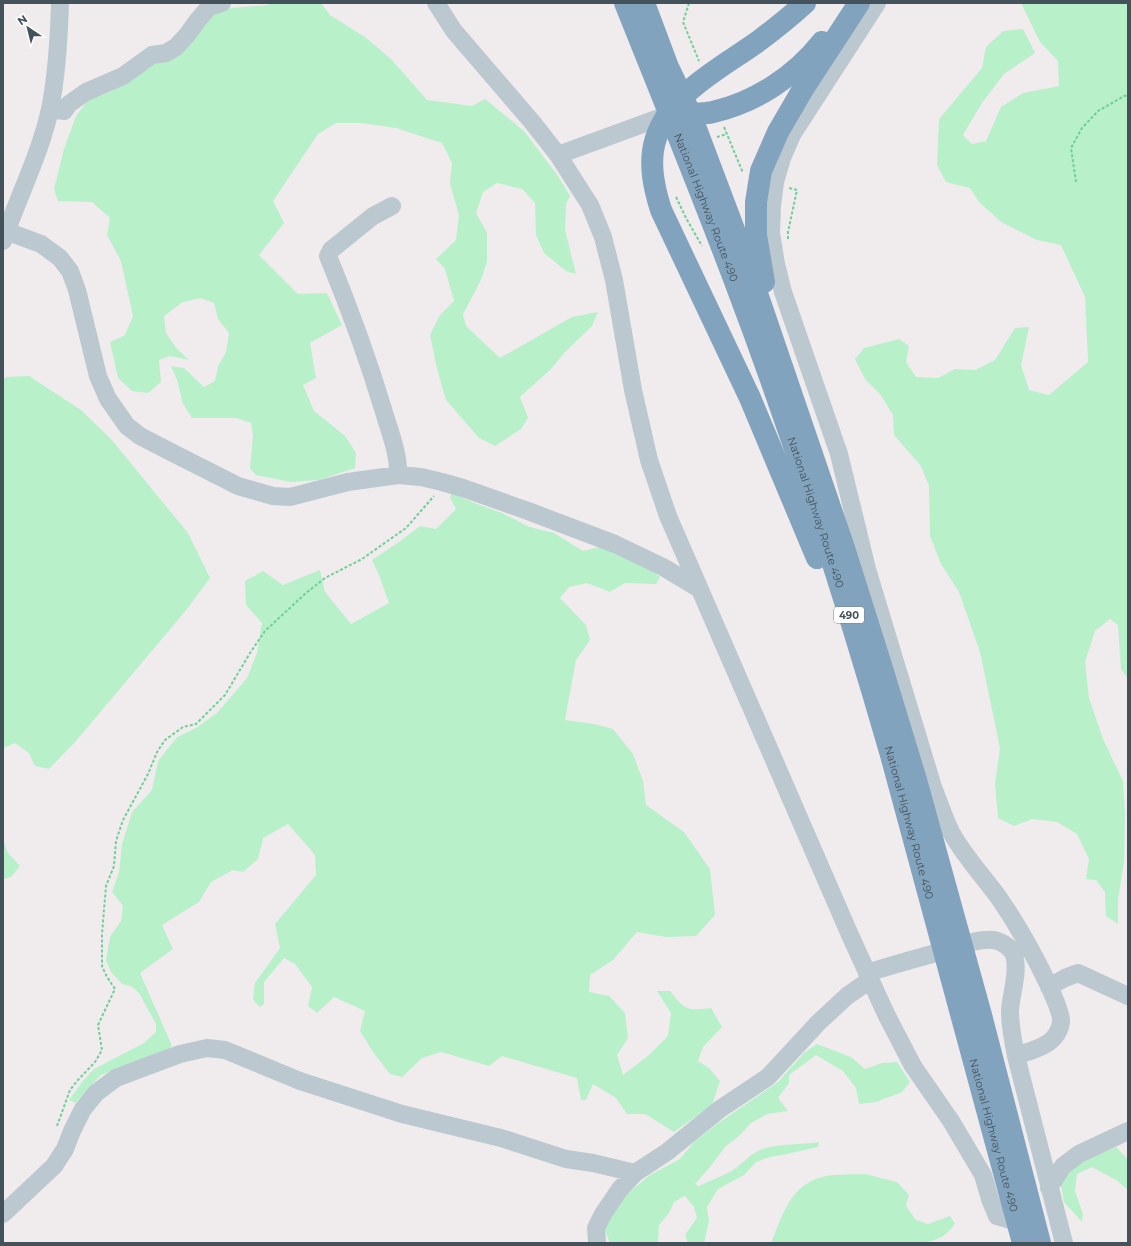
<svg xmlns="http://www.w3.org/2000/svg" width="1131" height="1246" font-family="Montserrat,sans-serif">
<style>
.green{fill:#b8f0ca}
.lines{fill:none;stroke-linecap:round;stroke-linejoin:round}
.path{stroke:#6fcf99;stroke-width:2;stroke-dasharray:3 2;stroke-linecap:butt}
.minor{stroke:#bcc8d0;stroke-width:18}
.highway{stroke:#82a3be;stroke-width:22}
.labels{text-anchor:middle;stroke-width:3;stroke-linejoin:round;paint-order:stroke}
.shield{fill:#fff;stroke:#7c868c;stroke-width:1}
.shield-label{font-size:10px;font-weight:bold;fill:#44525b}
.street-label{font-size:11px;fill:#44525b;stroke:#fff}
</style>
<rect width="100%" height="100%" fill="#f0eced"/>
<path class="green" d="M270 3H321L330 15 365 37 391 59 427 100 472 106 485 99 524 131 558 176 570 196 566 204 565 230 576 274 566 271 544 253 536 235 535 203 522 189 497 183 483 192 476 213 487 233V262L481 280 463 314 466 326 500 358 572 317 598 312 592 326 565 352 551 369 520 397 528 418 521 429 495 446 479 438 446 400 437 369 430 335 440 315 454 301 445 269 436 259 456 240 459 215 450 184 452 163 442 143 396 128 362 123H336L318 134 273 201 284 223 259 255 298 294 327 293 342 325 310 343 316 378 303 385 314 411 345 436 356 453 355 468 319 480 291 482 256 475 250 468 253 436 251 423 236 418H192L183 404 177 380 171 366 184 368 204 387 215 381 218 366 226 352 229 333 218 319 214 303 200 298 183 302 164 316 166 333 177 349 189 360 170 356 159 360 161 382 148 393 132 391 118 378 110 342 125 335 133 316 121 261 107 235 110 218 92 202 58 201 54 189 64 149 76 116 88 100 110 92 135 77 214 12 231 8 268 5Z
M1021 3H1128V679L1121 669 1118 625 1110 619 1095 631 1085 662 1089 698 1103 739 1123 781 1125 814 1124 862 1118 900V924L1106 916 1105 892 1096 880 1086 879 1089 859 1077 834 1057 822 1032 819 1014 826 998 818 995 784 1000 748 980 652 959 592 941 564 930 536 929 486 921 466 894 435 893 415 880 394 865 379 855 359 864 348 899 339 909 346 906 362 916 377 938 378 955 369 975 370 995 360 1015 328 1029 327 1021 365 1029 390 1049 395 1088 362 1085 297 1061 245 1037 240 1001 222 979 202 970 188 946 182 937 165 939 119 982 68 986 47 1003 31 1023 29 1035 53 1004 74 982 103 963 135 972 144 986 141 1001 107 1023 93 1059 86 1058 61 1040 42Z
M29 376 81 410 111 439 188 533 210 578 187 609 76 741 49 769 35 766 29 753 15 743 3 748V380L6 377Z
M452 493 477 504 502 513 530 527 554 533 583 551 600 547 643 563 660 577 656 584 625 583 610 592 587 583 569 587 560 598 586 625 590 640 576 660 565 720 594 724 613 729 633 754 643 781 646 805 684 832 710 869 715 915 696 936 666 937 637 932 613 960 590 975 589 992 609 996 625 1013 628 1038 617 1055 623 1075 649 1055 668 1036 671 1013 657 991H670C685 1010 687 1011 711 1008L722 1027 703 1047 698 1061 709 1068 720 1081 712 1105 674 1132 645 1114H627L616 1098 593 1084 586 1100H581L577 1078 502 1056 489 1066 441 1052 422 1058 402 1077 390 1074 373 1052 360 1031 365 1011 334 997 317 1013 308 1006 312 987 295 964 284 958 264 982V1004L260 1007 253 1000 255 983 280 948 275 924 316 875 315 855 288 824 263 838 258 859 243 872 233 870 211 882 199 902 162 925 173 949 140 973 172 1046 161 1056 129 1064 101 1075 75 1103 69 1100 83 1081 94 1069 144 1043 156 1032V1024L139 993 131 986 122 984 111 972 106 960 110 937 121 921 123 906 112 892 119 872 122 844 132 812 152 790 158 761 177 737 196 728 217 713 247 678 257 653 262 623 246 605 245 581 263 571 283 585 320 570 325 592 351 624 389 603 379 575 372 560 399 542 420 526 436 529 456 509 450 497Z
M3 840 8 853 20 866 11 877 3 879Z
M817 1044 851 1057 865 1069 882 1063 897 1062 910 1082 902 1092 876 1102 859 1104 856 1088 843 1071 816 1055 789 1075V1083L778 1098 788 1111 767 1114 751 1123 739 1136 725 1147 710 1167 695 1184 699 1186C710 1180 722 1177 733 1170 744 1163 750 1153 763 1149 781 1143 800 1145 819 1142L818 1147 787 1154 770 1157 756 1162 744 1175 718 1189 707 1207 709 1221 704 1243H688L685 1235 697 1218 694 1207 685 1196 674 1202 669 1213 659 1225 658 1243H610L604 1228 627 1194 650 1175 680 1159 694 1142 717 1124 778 1082 804 1053Z
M1116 1147 1128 1159V1190L1116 1180 1092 1167 1077 1174 1075 1191 1083 1214 1082 1222 1064 1202 1061 1185 1067 1168Z
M865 1174 897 1182 909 1195 906 1206 916 1220 928 1224 950 1216 955 1224C944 1238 939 1239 923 1243H771C781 1219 789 1189 816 1179 831 1173 849 1175 865 1174Z"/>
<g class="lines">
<path class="path" d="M689 3 683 22 699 61
M724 127 743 173
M717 137 727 134
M1076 182 1071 148 1082 128 1098 111 1124 96 1128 95
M676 197 686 218 702 246
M788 239V232L797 190 789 188
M57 1126 70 1090 77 1081 95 1062 102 1050 98 1025 115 989 107 977 102 966V934L106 886 114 866 116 841 123 820 148 774 157 752 165 740 183 727 196 724 225 695 250 653 265 631 306 593 325 578 362 559 406 528 434 496"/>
<path class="minor" d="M436 3 454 31 533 123 558 155 590 205 603 237 614 280 633 390 649 460 668 516 850 935 886 1014 913 1066 951 1121 983 1175 990 1199 997 1216 1018 1222
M877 3 793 133 782 158 775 182 772 206 771 233 776 264 783 292 839 454 867 569 933 787C939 802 944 818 951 832 964 856 983 876 999 898 1019 927 1035 956 1050 988 1053 995 1062 1014 1061 1022 1058 1045 1035 1049 1016 1056
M50 109 64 111 69 104 86 92 123 76 152 55 166 53 176 47 187 35 198 20 209 7 222 3
M558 155 670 114
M392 206 373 216 331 250 328 256C349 307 368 359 384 412 390 433 399 454 398 475
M3 230 41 244 60 258 70 271 77 290 98 376 108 399 127 426 140 436 169 451 238 486 273 496 290 497 348 482 398 475 421 477 442 482 463 488 528 511 615 544 663 567 698 588
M3 241C18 197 40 155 50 109 57 74 59 38 60 3
M867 973C892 965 918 958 943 951 959 946 978 938 994 940 1003 942 1014 949 1015 959 1018 976 1011 994 1010 1011 1010 1026 1013 1041 1016 1056L1064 1243
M1049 987 1065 978 1078 973 1128 996
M1049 1188 1063 1166 1079 1154 1128 1131
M3 1214 54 1166 65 1149 72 1131 83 1109 96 1093 116 1078 145 1067 180 1054 207 1048 225 1050 300 1081 402 1114 501 1138 566 1159 593 1163 635 1173
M597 1243 596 1228 603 1214 620 1189 635 1173 667 1152 720 1109 768 1077 819 1022 847 996 870 980"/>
<g class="highway">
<path id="s1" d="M625 3C662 95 699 186 734 279 793 435 845 595 891 755L1023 1243"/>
<path d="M644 3 668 67 690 113 747 264 844 548 881 665 916 780 981 1015 1040 1243"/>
<path d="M805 3C791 16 776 28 760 40 723 67 672 91 656 138 648 162 654 188 661 210L750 398 817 558"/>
<path d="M676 114C688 113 701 115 713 112 756 102 795 76 822 42"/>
<path d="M764 282 756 235V202L761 171 778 132 803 89 859 3"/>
</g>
</g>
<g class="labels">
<rect class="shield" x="834" y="607" width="30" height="16" rx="3"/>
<g class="shield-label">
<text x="849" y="619">490</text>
</g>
<g class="street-label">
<text dy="4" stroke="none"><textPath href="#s1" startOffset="220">National Highway Route 490</textPath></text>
<text dy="4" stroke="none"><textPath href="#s1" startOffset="544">National Highway Route 490</textPath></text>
<text dy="4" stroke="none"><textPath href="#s1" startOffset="868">National Highway Route 490</textPath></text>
<text dy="4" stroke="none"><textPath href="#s1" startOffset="1192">National Highway Route 490</textPath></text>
</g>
</g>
<rect width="1131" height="1246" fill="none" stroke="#44525b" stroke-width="8"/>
<g transform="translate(28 28) rotate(325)" stroke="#ffffff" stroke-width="3" paint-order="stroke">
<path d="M0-3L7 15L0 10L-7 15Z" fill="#44525b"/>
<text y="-6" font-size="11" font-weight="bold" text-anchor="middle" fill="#44525b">N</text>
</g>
</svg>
